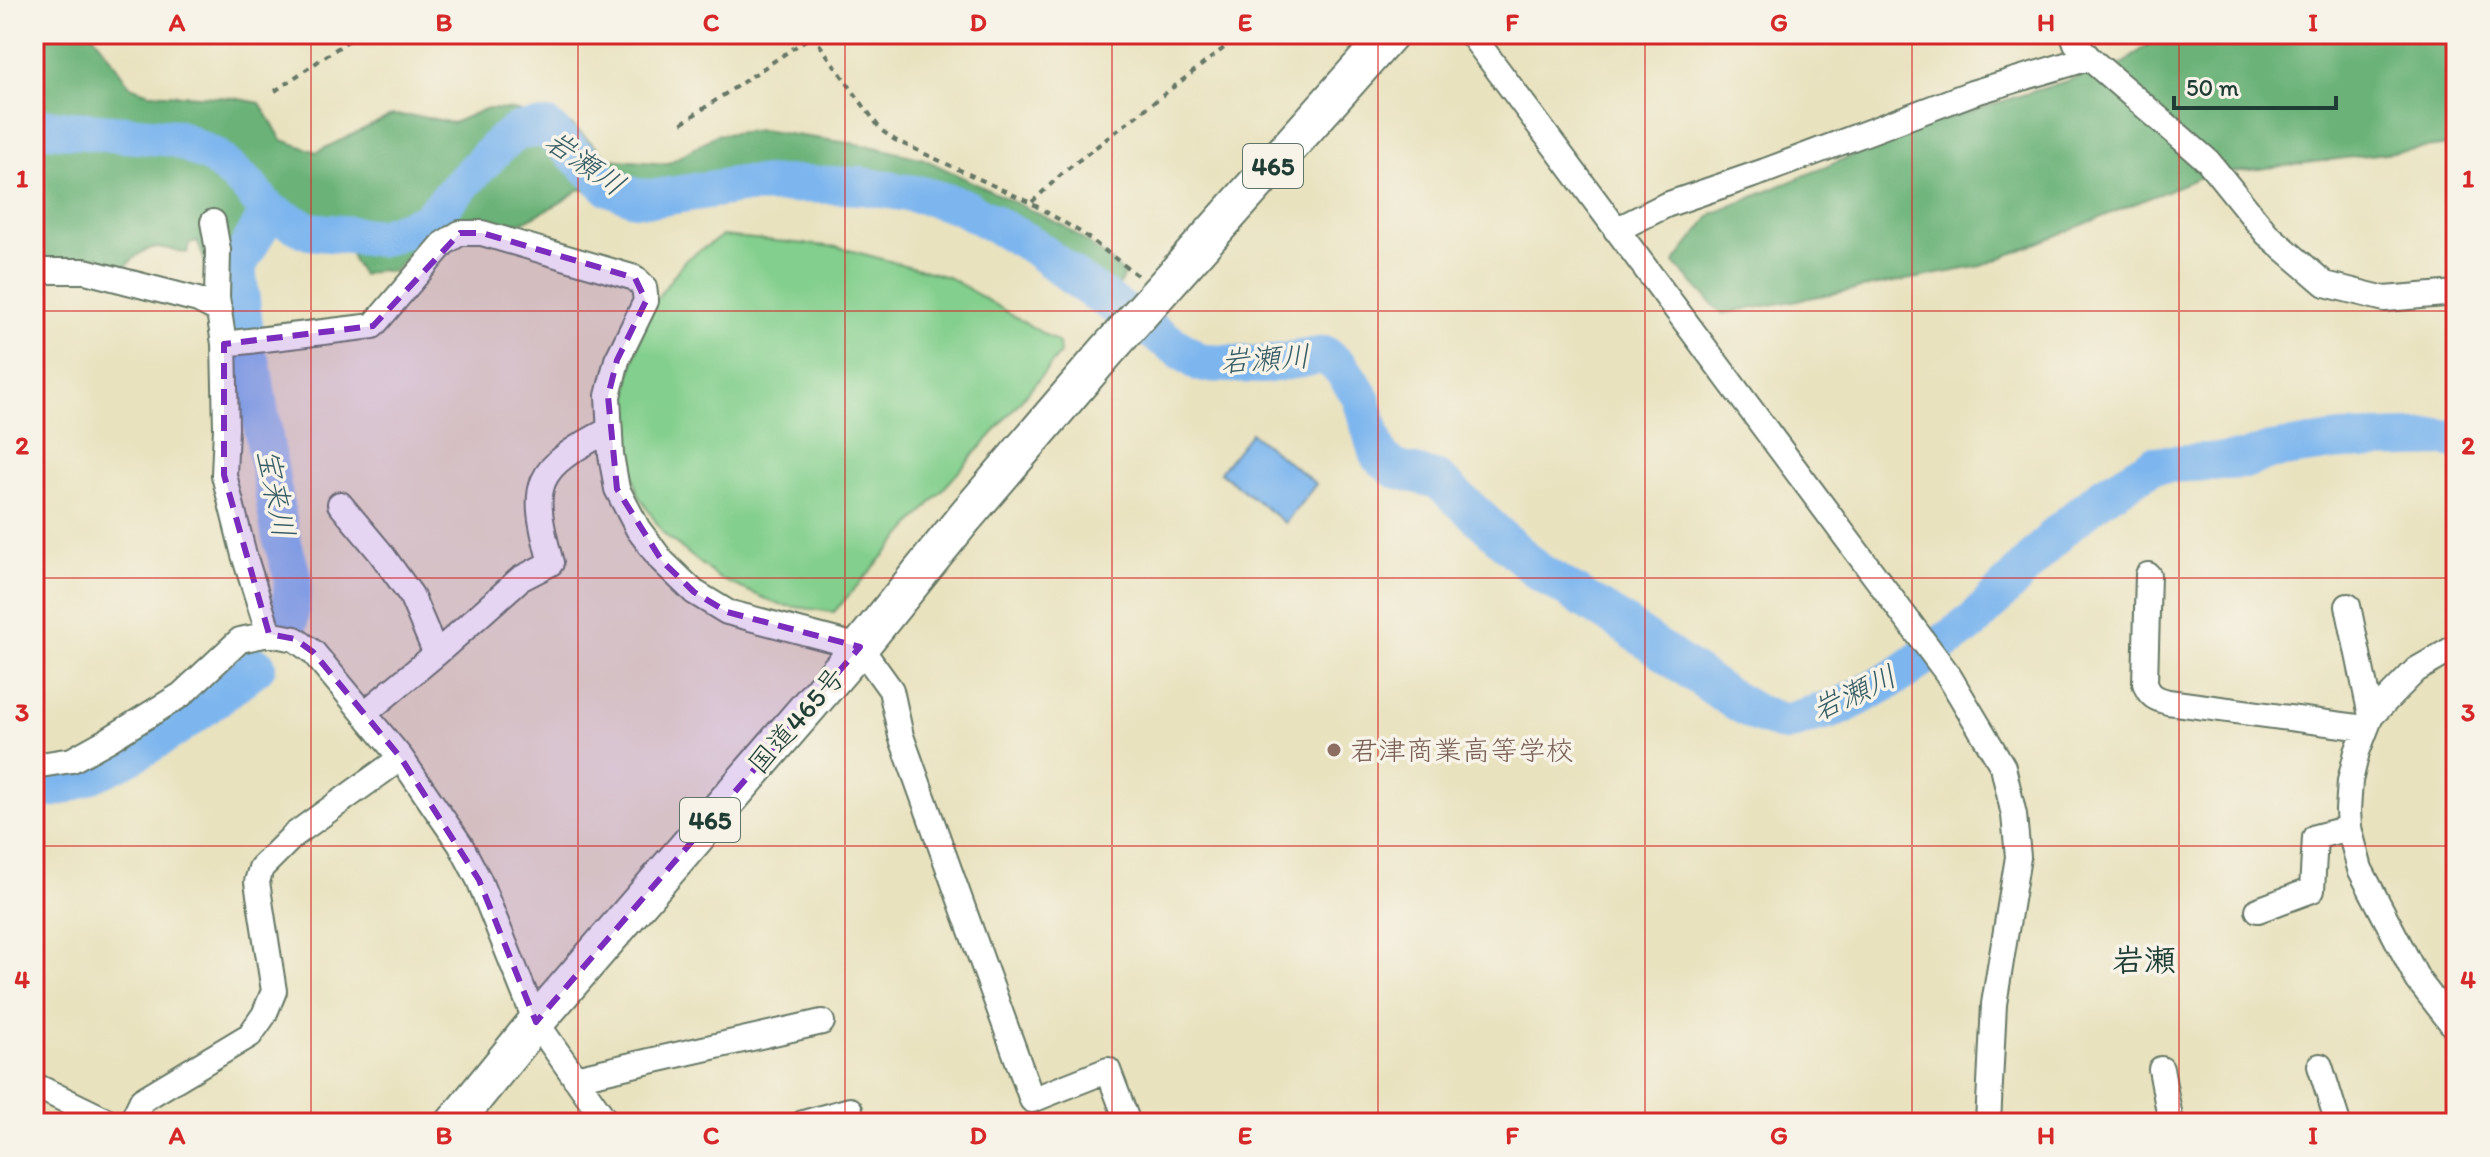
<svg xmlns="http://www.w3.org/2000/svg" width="2490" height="1157" font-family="Itim,'Klee One',sans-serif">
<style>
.green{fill:#83cf8d;stroke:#518660;stroke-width:2}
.forest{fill:#6ab278;stroke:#447856;stroke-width:2}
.water{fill:#7db6ee;stroke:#4e7a91;stroke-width:2}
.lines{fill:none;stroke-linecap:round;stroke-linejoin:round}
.river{stroke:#7db6ee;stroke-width:38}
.minor-casing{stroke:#667765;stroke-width:28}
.highway-casing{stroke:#667765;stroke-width:40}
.path{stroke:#667765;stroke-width:4;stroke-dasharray:6 6;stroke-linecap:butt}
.minor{stroke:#fff;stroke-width:24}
.highway{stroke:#fff;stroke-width:36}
.marked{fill:#7b2cbf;fill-opacity:0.2;stroke:#7b2cbf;stroke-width:6;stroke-dasharray:16 10;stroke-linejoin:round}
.grid{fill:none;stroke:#d62828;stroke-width:2;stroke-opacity:0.55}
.education-dot{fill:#8d6e63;stroke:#f7f3e8;stroke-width:3}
.labels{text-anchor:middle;stroke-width:7;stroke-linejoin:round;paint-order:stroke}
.shield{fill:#f7f3e8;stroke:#60746a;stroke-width:2}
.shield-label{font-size:26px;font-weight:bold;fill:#1f3d34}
.street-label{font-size:28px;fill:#1f3d34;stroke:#f7f3e8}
.education-label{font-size:28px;fill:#785e54;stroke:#f7f3e8;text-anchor:start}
.water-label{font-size:30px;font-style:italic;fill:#365b62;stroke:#f7f3e8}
.quarter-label{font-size:32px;font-weight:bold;fill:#1f3d34;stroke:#f7f3e8}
.neatline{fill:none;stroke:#d62828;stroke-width:3}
.grid-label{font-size:26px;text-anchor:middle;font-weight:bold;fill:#d62828}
</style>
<rect width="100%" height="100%" fill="#f7f3e8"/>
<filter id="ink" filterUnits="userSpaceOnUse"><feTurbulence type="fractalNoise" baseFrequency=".0125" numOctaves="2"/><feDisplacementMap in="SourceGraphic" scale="16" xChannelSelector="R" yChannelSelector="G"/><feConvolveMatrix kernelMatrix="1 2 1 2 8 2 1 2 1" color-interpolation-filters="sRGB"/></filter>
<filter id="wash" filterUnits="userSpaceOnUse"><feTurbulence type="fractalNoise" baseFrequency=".006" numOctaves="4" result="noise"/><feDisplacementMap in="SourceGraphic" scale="32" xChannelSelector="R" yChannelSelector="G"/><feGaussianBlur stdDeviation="1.8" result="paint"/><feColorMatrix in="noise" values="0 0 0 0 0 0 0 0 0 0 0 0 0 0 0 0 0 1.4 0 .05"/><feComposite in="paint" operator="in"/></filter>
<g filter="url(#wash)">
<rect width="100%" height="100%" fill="#e9e2bf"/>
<path class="green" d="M722 236 838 247 948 277 1059 343 1060 354 994 432 834 612 780 605 720 579 664 534 638 495 624 437 630 374 648 311 685 260Z"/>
<path class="forest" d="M34 34H93L130 86 149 93 233 98 260 103 282 140 317 152 392 115 425 117 453 123 485 109 513 110 572 125 609 159 667 164 716 135 761 130 801 136 870 146 924 159 1064 226 1105 256 1124 274 1116 292 1097 291 999 240 961 216 886 190 835 185 789 176 717 182 669 199H616L580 189 560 203 523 222 492 225 451 220 427 233 393 272 379 270 362 275 353 260 348 242 316 236 286 215 260 207 242 244C249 270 250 292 244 318L224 309 197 241 189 243 187 253C157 246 147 242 125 267H114L98 255 86 264 45 266 34 250Z
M2162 34H2456V144L2203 176 1981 266 1722 314 1674 263 1712 214 1924 126 2124 63Z"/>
<path class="water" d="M1251 433 1316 484 1285 523 1220 472Z"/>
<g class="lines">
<path class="river" d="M34 127 176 138 215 157 247 185 269 211 309 231 381 238 426 222 500 144 518 131 547 128 609 187 635 197 656 198 740 185 801 184 862 186 922 195 961 206 1032 245 1083 284 1200 363 1263 365 1325 355 1341 368 1360 395 1378 455 1395 469 1438 480 1538 571 1615 618 1725 695 1756 713 1785 723 1844 705 1899 675 1974 621 2059 532 2101 497 2153 465 2244 460 2270 451 2340 441 2444 438 2456 440
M244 325 237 267 269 211
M252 364 280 533 293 579 289 623
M34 791C56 790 72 783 92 774 155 747 204 709 257 666"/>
</g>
</g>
<g filter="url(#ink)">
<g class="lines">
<g class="minor-casing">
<path id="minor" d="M1471 34 1947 673 2003 767 2014 815 2018 857 1994 1004 1988 1123
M2073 34 2076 43 2089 58 2208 161 2267 234 2325 284 2385 299 2456 293
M213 222 218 250 217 298 224 344 226 428 224 475 244 555 269 634
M1616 230 1666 205 1765 171 1972 93 2089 58
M34 271H85L198 300 220 311
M224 344 373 326 444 243 460 233H482L635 278 644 287 646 301 617 360 608 396 611 455 617 489 638 529 662 561 694 592 727 612 860 647 891 690 901 736 1032 1100 1108 1070 1128 1123
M340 504 380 552 411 595 436 654
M2148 575 2145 683C2149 696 2156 699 2168 702L2365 728
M2348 606 2371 716
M2456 647 2416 670 2371 716 2357 752 2350 781 2348 810 2349 828 2360 869 2418 980 2456 1029
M364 714 436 654 520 579 551 563C529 482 534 469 609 430
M34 766 72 760 108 740 181 695 240 640 269 634 295 639 313 652 401 758 460 844 479 880 536 1022 607 1123
M2258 910 2312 890 2315 837 2349 828
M2320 1066 2338 1123
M2161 1069 2171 1123
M575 1078 822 1022
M34 1085 112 1123
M131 1123 142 1100 250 1035 264 1015 274 991 257 882 261 868 294 835 401 758
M803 1123 850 1110"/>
</g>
<g class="highway-casing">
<path id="highway" d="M454 1123 536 1022 860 647 965 517 1106 352 1390 34"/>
</g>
<path class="path" d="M812 34 881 130 895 140 1031 203 1082 233 1137 275
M275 91 358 34
M682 123 813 35
M1032 202 1065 171 1242 34"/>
<use href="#minor" class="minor"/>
<use href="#highway" class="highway"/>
</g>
</g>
<path class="marked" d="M460 233H482L635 278 646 301 617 360 608 396 617 489 662 561 694 592 727 612 860 647 536 1022 479 880 401 758 313 652 295 639 269 634 224 475V344L373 326Z"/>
<path class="grid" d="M311 34V1123M578 34V1123M845 34V1123M1112 34V1123M1378 34V1123M1645 34V1123M1912 34V1123M2179 34V1123M34 311H2456M34 578H2456M34 846H2456"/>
<circle class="education-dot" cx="1334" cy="750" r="8"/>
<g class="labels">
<g class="shield">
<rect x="1243" y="144" width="60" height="44" rx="6"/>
<rect x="680" y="798" width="60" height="44" rx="6"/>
</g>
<g class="shield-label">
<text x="1273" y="175">465</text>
<text x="710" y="829">465</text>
</g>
<g class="street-label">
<text transform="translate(796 720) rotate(-49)" y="10">国道465号</text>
</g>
<g class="education-label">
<text x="1350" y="760">君津商業高等学校</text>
</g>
<g class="water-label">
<text transform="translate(585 163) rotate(35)" y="10">岩瀬川</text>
<text transform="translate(1265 359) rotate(-4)" y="10">岩瀬川</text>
<text transform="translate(276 493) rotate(79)" y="10">宝来川</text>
<text transform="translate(1854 693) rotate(-25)" y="10">岩瀬川</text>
</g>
<g class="quarter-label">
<text x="2144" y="971">岩瀬</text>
</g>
</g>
<rect width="2490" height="1157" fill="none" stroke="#f7f3e8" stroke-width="88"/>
<path d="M2174 96v12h162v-12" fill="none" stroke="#1f3d34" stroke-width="4"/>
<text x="2186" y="96" font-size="24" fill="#1f3d34" stroke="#f7f3e8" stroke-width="6" paint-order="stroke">50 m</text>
<rect x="44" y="44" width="2402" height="1069" class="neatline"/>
<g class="grid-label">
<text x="177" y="31">A</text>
<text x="444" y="31">B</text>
<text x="711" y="31">C</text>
<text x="978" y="31">D</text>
<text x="1245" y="31">E</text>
<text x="1512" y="31">F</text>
<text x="1779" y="31">G</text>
<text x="2046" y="31">H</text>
<text x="2313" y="31">I</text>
<text x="22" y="187">1</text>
<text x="2468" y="187">1</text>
<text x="22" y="454">2</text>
<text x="2468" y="454">2</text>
<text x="22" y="721">3</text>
<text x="2468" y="721">3</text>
<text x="22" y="988">4</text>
<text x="2468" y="988">4</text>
<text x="177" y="1144">A</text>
<text x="444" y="1144">B</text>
<text x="711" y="1144">C</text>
<text x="978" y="1144">D</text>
<text x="1245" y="1144">E</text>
<text x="1512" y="1144">F</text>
<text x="1779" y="1144">G</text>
<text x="2046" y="1144">H</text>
<text x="2313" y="1144">I</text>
</g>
</svg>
